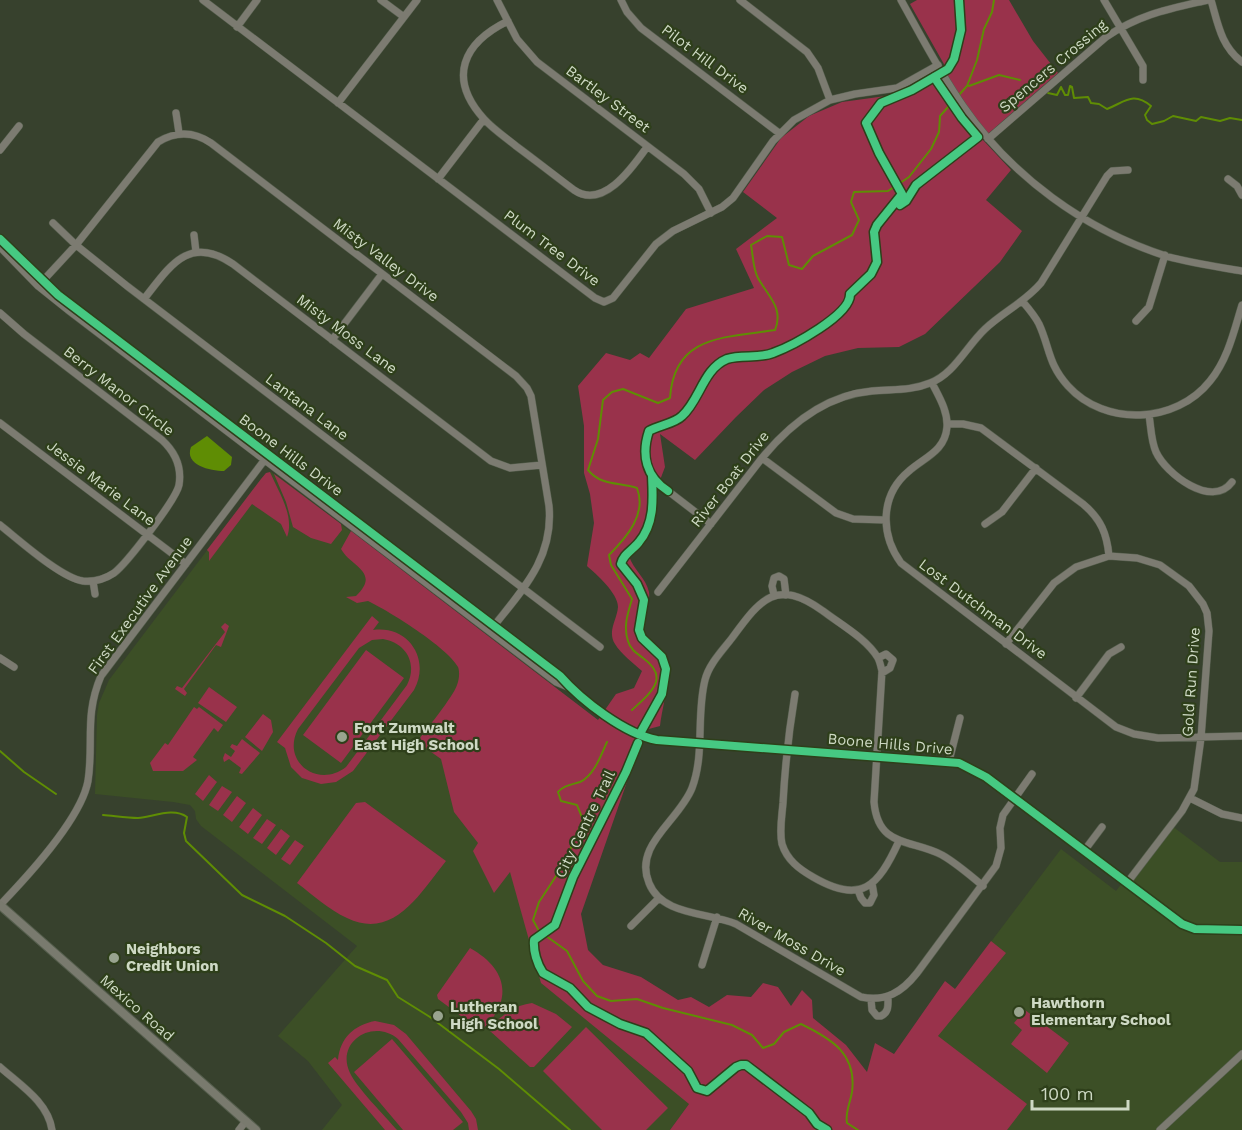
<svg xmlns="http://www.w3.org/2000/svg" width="1242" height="1130" font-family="'Work Sans',sans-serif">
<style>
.built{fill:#3c4f26}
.green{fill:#99324b;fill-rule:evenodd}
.water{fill:#5f8d04}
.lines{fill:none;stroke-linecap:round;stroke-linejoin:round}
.stream{stroke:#5f8d04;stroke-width:2}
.minor-casing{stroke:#555e4d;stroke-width:8}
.major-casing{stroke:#555e4d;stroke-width:10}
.minor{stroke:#7c7b71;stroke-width:7}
.major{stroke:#797a6e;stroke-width:8}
.cycleway-casing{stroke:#2e3f1a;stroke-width:11}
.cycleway{stroke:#46c982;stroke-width:8}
.poi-dot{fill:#99a48f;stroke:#2e3f1a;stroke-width:2}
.labels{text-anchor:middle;stroke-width:4.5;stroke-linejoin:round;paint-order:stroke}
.street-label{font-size:15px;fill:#ced9c4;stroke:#2e3f1a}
.poi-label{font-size:15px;font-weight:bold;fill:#ced9c4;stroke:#2e3f1a;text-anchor:start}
</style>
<rect width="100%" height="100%" fill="#37412d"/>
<path class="built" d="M271 472 283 480 598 720 509 871 689 1104 670 1130H322L342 1105 308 1061 278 1036 357 946 201 826 196 819 195 811 190 805 173 802 95 794 97 715 99 703 109 680 261 479 266 473Z
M1168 823 1220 862H1242V1130H849L1061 849 1116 891Z"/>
<path class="green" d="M917 0H1009L1033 41 1058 73 982 139 1011 170 986 200 1022 231 1000 262 925 334 899 347 858 348 825 356 792 372 764 390 736 417 695 460 660 434 665 467 657 488 654 519 649 532 640 545 629 556C633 569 646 578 649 592 651 604 641 617 642 629 643 643 660 646 665 657 673 673 662 707 660 726L645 730 581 914 588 950 603 965 641 977 678 1000 691 997 709 1007 727 995 751 997 763 983 778 987 791 1006 802 990 812 1000 813 1018 846 1045 867 1072 875 1043 894 1054 945 981 955 989 991 941 1006 953 938 1036 1027 1104 1007 1130H670L689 1104 541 983 510 872 494 893 473 851 478 843 454 812 441 759 417 742C426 730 453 697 457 685 459 680 460 672 458 667 447 647 389 611 368 601L357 603 346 597 356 596C381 572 351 567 341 549L351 531 598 720 616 694 634 688 642 671C633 663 621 654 615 644 607 631 617 620 618 607 618 593 596 574 587 566L594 523 590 494 584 473V426L578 386 606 353 630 360 640 353 649 358 686 309 754 288 736 249 777 218 743 192 781 138 809 116 842 102 893 95 945 66 910 4Z
M270 472C278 491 295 516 287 537L281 524 252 504 209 561V552L207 550 261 479 266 473Z
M274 474 341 524 342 530 331 544 311 538 293 527 286 502Z
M372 616 379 622 373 630C408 625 431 659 414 690L353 771 336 782 321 784 302 778 291 767 285 748 277 742ZM383 639C406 643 418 663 407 685L346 767C318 789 281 762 298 729L359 648 372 640Z
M225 623 229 626 221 647 216 645 184 689 187 693 185 696 175 689 177 686 182 688 225 632 221 627Z
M366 650 404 678 341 763 303 735Z
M209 687 237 707 226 722 198 703Z
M194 707 197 709 199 707 223 725 218 732 214 728 193 757 197 760 183 771H153L150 763 165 743 168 745Z
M263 714 271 720 273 732 262 751 245 737Z
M242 739 260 753 242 774 239 773 241 768 229 759 224 762 223 758 225 753 231 757 235 751 230 747 232 744 237 746Z
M209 775 217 782 203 801 195 794Z
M222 786 232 792 218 811 209 805Z
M237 796 246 803 232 822 223 815Z
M365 802 446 861C421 892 394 941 347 918 329 910 313 895 297 883L356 803Z
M253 808 262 815 248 834 239 827Z
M267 819 276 825 262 844 253 838Z
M281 829 290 836 276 855 267 848Z
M295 840 304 846 290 865 281 859Z
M470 948C506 968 514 998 484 1028L465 1019 438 999 437 995Z
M532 1003 556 1014 572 1027 534 1067H530L490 1031C498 1016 515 1005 532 1003Z
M1025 1010 1069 1043 1047 1073 1011 1044 1022 1030 1014 1023Z
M375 1021 394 1025 406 1034 471 1111 476 1119 478 1130H469L468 1123 461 1112 398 1039C373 1018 335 1042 350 1073 357 1088 385 1116 397 1130H385L328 1063 335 1057 338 1060C340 1038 354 1025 375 1021Z
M586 1027 668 1108 646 1130H602L543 1071Z
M392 1039 463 1122 453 1130H403L354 1072Z"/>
<path class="water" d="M207 436 232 457 231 465 224 471C210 471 184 465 191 447Z"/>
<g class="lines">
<path class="stream" d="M969 86 999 75 1020 80
M1048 93 1057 95 1061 87 1065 95H1068L1070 86 1072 87 1074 98 1088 97 1091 103 1099 104 1107 109C1125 102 1133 91 1151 106L1145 115 1147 120 1152 124 1164 121 1173 116 1196 121 1201 117 1220 121 1230 118 1242 120
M632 710C650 693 671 678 643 658 636 653 630 649 628 641 623 626 628 613 632 599L611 565 609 555C627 537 647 514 637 488 619 482 601 486 588 470L598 439 603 400 612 392 623 389 658 403 670 398C674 334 726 338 775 330 784 308 768 296 758 278 753 269 753 255 751 245L767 236 782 237 789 265 802 269 813 256 852 235 859 220 851 202 854 192 888 191 909 177 931 149 939 132 940 116 967 86 977 60 984 29 992 12 994 0
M607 742C601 755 594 776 580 782 571 785 564 785 558 792L561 801 577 805 583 820 564 864 539 902 533 920 539 931 567 951 583 981 597 996 611 1001 637 999 663 1008 732 1025 752 1035 763 1048 774 1044 784 1032 801 1024C832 1039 857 1054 852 1092 850 1104 845 1112 847 1123L858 1130
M0 751 24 772 56 794
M103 815C115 816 127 818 138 818 153 817 173 807 187 817L184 833 186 841 242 895 285 916 326 943 355 966 387 980 398 997 430 1017 499 1069 570 1130"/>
<g class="minor-casing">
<path id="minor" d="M203 0 595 298 604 302 613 298 656 244 673 231 722 207 733 198 773 141 794 120 830 100 855 94 897 88 938 65
M381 0 404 17
M497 0 517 39 537 62 684 174 699 189 711 213
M621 0 627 12 641 28 779 133
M740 0 807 52 818 68 830 100
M901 0C921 36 940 73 963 106 1011 176 1085 230 1166 256 1190 263 1217 267 1242 271
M1104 0 1143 66V80
M1211 0C1218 24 1221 46 1242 62
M508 21C463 43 447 78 484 119 493 129 505 137 516 146 535 160 554 175 574 190 603 210 632 168 647 147
M237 27 257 0
M338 103 417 0
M176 113 179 133
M988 139 1106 37C1140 14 1169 9 1208 0
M0 150 19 126
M438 179 484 119
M1228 179 1237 186 1242 195
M53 223 76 245 127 286 600 647
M194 235 196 252
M0 239 58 295 560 676C582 701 625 734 657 740L959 763 986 777 1182 924 1195 929 1242 930
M0 247 38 286 68 310 556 682 568 687
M38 286 76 245 158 142C176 131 193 131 211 143L516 376 527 388 531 396 549 506C554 560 520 592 490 631
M144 299C170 266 189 234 233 264L491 461 510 468 542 465
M1023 302C1029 309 1035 316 1039 324 1050 348 1048 364 1068 386 1105 427 1176 424 1210 381 1228 359 1234 331 1242 305
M0 313 24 334 162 440C175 452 182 467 179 485 176 500 126 564 114 573 105 579 94 582 83 581 61 578 19 540 0 525
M1136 321 1149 307 1165 255
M332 340 382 274
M932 383C939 397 948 411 947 427 945 451 925 457 909 471 880 495 880 534 901 563L1116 727 1134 734 1158 738 1242 736
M1149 415C1151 427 1151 441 1156 452 1166 474 1212 509 1232 482
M0 423 186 564
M947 424H963L981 428 1083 504C1101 519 1107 534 1109 556
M762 458 836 513 853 519 885 520
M668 491 711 524
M985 524 1002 512 1036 468
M93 581 95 594
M658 592 762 458C790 424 826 395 872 391 892 389 911 391 930 383 954 374 966 347 985 329 1003 312 1025 302 1041 283L1107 176 1112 171 1128 170
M774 595 772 586 774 578 779 576 784 579 786 595
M1006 644 1054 583 1076 567 1109 556 1137 558 1160 565 1189 586 1203 604 1207 613 1209 631 1201 738 1194 789 1182 811 1127 883
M0 658 14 667
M878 658 886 654 893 660 890 668 882 673
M795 694C789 730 785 766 783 803 782 816 779 831 782 844 787 860 799 869 813 877 861 905 878 887 899 841
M1076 698 1109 654 1121 647
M949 761 960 718
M1190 798 1222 814 1242 818
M1084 851 1102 827
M983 886C970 875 956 863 942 855 911 839 878 848 874 802L882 671C881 667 880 662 878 658 867 639 840 624 823 611 776 577 760 600 732 638 722 651 709 664 705 680 696 715 705 754 692 788 679 821 633 845 649 883 662 916 708 912 736 924L861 997C886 1002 902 992 917 973L996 866 1001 848 1000 828 1003 815 1032 774
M858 890 861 898 865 903H870L874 895 872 883
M0 905C27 877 81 819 88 781 94 742 84 716 101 676L266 458
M631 926 659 898
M702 965 717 917
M871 999 872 1010 877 1016H881C889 1012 888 1006 888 997
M0 1067C20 1085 48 1102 52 1130
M239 1130 246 1121
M1160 1130 1242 1054"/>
</g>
<g class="major-casing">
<path id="major" d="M0 905 256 1130"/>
</g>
<use href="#minor" class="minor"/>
<use href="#major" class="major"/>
<g class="cycleway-casing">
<path id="cycleway" d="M900 205 906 201 916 185 978 137 962 118 934 77
M0 239 58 295 560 676C582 701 625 734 657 740L959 763 986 777 1182 924 1195 929 1242 930
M668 491C646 477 641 455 649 431 659 425 674 424 682 416 700 400 703 369 727 359 741 354 759 359 773 353 792 346 851 315 850 294L871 274 877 262 874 232 877 225 902 194 879 153 866 123 881 103 912 90 948 69 954 59 961 30 959 0
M642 730 662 694 666 669 662 657 642 638 639 630 644 600 637 584 621 564C623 554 633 550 639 542 655 523 653 498 652 476
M638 743 626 772 573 877 555 925 534 940C533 951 537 964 543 973L570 988 588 1007 620 1024 646 1033 688 1071 697 1088 707 1091 736 1067 741 1065H746L809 1113 817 1124 827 1130"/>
</g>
<use href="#cycleway" class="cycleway"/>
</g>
<g class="poi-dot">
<circle cx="342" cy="737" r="6"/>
<circle cx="114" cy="958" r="6"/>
<circle cx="1019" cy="1012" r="6"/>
<circle cx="438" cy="1016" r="6"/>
</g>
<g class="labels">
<g class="street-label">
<text transform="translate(705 59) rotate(37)" y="5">Pilot Hill Drive</text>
<text transform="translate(1053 66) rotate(-40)" y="5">Spencers Crossing</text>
<text transform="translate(608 99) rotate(37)" y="5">Bartley Street</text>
<text transform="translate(552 248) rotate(37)" y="5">Plum Tree Drive</text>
<text transform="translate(386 260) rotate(37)" y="5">Misty Valley Drive</text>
<text transform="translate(347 334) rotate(37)" y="5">Misty Moss Lane</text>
<text transform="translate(119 391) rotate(38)" y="5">Berry Manor Circle</text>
<text transform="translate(307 407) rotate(37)" y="5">Lantana Lane</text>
<text transform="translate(291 455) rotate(37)" y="5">Boone Hills Drive</text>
<text transform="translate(730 479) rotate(-52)" y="5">River Boat Drive</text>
<text transform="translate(101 483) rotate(37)" y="5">Jessie Marie Lane</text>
<text transform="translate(140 605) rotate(-54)" y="5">First Executive Avenue</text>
<text transform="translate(983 609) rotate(37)" y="5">Lost Dutchman Drive</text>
<text transform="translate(1191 682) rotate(-86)" y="5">Gold Run Drive</text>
<text transform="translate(890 744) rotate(5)" y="5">Boone Hills Drive</text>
<text transform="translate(585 824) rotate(-64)" y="5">City Centre Trail</text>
<text transform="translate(792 942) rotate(30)" y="5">River Moss Drive</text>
<text transform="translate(137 1008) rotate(41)" y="5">Mexico Road</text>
</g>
<g class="poi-label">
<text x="354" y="733">Fort Zumwalt<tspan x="354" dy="17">East High School</tspan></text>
<text x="126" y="954">Neighbors<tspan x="126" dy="17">Credit Union</tspan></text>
<text x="1031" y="1008">Hawthorn<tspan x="1031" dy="17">Elementary School</tspan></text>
<text x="450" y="1012">Lutheran<tspan x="450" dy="17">High School</tspan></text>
</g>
</g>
<path d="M1032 1100v9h96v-9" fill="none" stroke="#ced9c4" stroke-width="3"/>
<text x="1041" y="1100" font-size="18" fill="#ced9c4" stroke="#2e3f1a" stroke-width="4.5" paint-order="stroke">100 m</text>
</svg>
